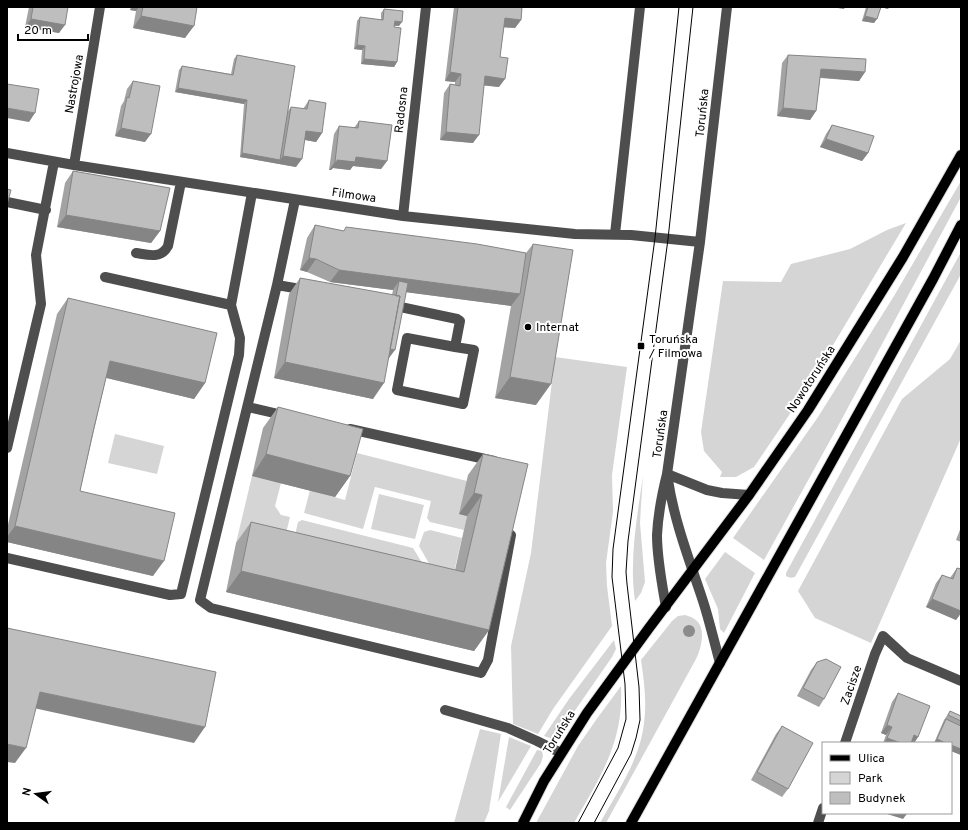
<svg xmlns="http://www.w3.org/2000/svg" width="968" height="830" font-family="Overpass,sans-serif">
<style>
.green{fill:#d5d5d5}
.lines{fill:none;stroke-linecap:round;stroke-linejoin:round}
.major-casing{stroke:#dbdbdb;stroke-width:12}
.minor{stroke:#4e4e4e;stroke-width:10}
.major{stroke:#000;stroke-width:10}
.tram{stroke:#000;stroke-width:1}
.tree{fill:#8b8b8b}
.wall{fill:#a3a3a3}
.shaded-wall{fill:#858585}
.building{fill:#bebebe;stroke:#858585}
.poi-dot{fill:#000;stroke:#fff;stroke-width:1.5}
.labels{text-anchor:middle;stroke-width:4;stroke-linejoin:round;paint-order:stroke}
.street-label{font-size:12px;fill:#000;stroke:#fff}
.poi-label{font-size:12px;fill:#000;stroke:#fff;text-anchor:start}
</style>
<rect width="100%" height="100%" fill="#fff"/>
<path class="green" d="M961 181V197L837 428 764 560 733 538 818 417 894 296Z
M906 223 808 387 754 467 736 477H720L722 472 704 451 701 432 723 281 781 282 791 264 850 249 887 230Z
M961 252V274L795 577C791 578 789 578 786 576V573Z
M961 340V438L871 643 815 618 798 591 902 399 950 359Z
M555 357 627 367 612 475 613 512 606 563 607 586 612 626 553 709 538 734 513 724 511 646 531 553Z
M115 434 164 446 157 474 108 463Z
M357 453 467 481V516L464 530 430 522 427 518 431 501 375 487 363 529 304 513 310 490 345 500Z
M252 476 281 483 275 506 281 515 290 517 281 554 236 543Z
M643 476 641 505 640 523 645 582 641 593 635 601C629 559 637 518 643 476Z
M379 494 424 505 415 539 371 529Z
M302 520 413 548 429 574 295 535 298 522Z
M430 530 462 538 449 593 435 574 419 546 424 532Z
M725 552 755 573 724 633 720 629 718 609 705 579Z
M685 615C689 616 694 618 697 621 706 630 701 649 696 659L606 823H600C617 792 640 760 644 723 647 702 644 681 641 660L672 621 678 616Z
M614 640 616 649 612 657 556 738H550L544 736 569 699Z
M621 686C624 742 600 777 574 823H536L578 746 596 720Z
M480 729 501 734 489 811 484 823H454Z
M509 737 531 746 498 802Z
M537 750 542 751 543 756 541 763 510 810 506 807Z"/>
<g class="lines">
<g class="major-casing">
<path id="major" d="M523 823 544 781 587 713 649 628 749 495 808 410 903 257 961 155
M631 823 933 279 961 225"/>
</g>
<path class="minor" d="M7 153 74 165 403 216 575 234 631 235 700 242
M74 165 100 7
M295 200 277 285 306 290
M7 202 46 210
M403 216 426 7
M615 234 640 7
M136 253C149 255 161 259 168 246L181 182
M105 277 231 305
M277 285 200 600 211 608 481 673 488 660 511 535
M391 305 457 319 460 321 455 347 474 350 463 404 397 390 407 338 455 347
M248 407 287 416
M350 429 494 461
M7 448 41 304 36 255 54 162
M667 474 707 490 722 493 749 495
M668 480C674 520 689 559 702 598 709 619 714 641 720 663
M7 558 170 595 181 594 239 355 240 338 231 305 252 193
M666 607C662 584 657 559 657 535 658 514 662 494 667 474L700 242 727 7
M445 710 508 728 537 741 561 753
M845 743 875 654 883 636 907 658 961 681
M818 823 823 808"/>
<use href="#major" class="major"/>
<path class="tram" d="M578 823 618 748 626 719 625 684 612 577 613 549 655 238 679 7
M594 823 631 754 636 738 640 720 639 687 627 584 626 572 628 541 668 239 693 7"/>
</g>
<circle class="tree" cx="689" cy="631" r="6"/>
<path class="wall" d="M29 7H68L59 33 25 27Z
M131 7H197L185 38 133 28 136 11 130 10Z
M454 7H522L521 20 515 28 504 27 500 57 499 87 484 85 473 143 440 140 444 93 450 84 455 85V82L445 81Z
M866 7H889L888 9 881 7 874 23 862 21Z
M384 9 399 26H394L397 62 394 67 361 64 362 50 354 49 357 21 360 17 381 20V13Z
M237 55 288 111 291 107 303 109 309 100 322 133 316 142 305 140 296 167 240 157 244 104 175 92 179 70 182 66 231 74 234 59Z
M788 55 865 72 859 81 820 78 816 111 810 120 777 116 782 63Z
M133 81 145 142 115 136 121 106 124 101 127 89Z
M359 121 387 161 381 169 353 166 350 170 333 168 331 170H329L334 134 339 126 354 128Z
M832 125 868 153 862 161 820 147 826 134Z
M73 171 160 231 151 243 57 227 65 183Z
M315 225 344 231 526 253 533 244 536 405 495 398 511 306 406 292 389 358 373 399 274 378 289 294 300 278 392 295 393 290 330 282 307 272 300 270 307 238Z
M68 298 205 383 194 399 106 378 80 491 153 576 7 542V529L57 314Z
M278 407 350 476 335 497 252 476 263 428Z
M483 454 489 630 474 651 226 592 236 543 251 522 455 570 467 516 459 514 468 475Z
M961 527V542L956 540Z
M957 568 961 569V613L956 620 926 607 936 583 942 575 950 578Z
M817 662 824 699 819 707 797 696 811 670Z
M898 693 918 737 914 743H883L886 735 881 733 892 702Z
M950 711 961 716V755L951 751V743H934L944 720Z
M782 726 788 789 782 797 751 780 776 734Z"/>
<path class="shaded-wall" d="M132 7H139L136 11 130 10Z
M831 7H845L844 9Z
M881 7H889L888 9Z
M141 16 194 26 185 38 133 28Z
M865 16 877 19 874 23 862 21Z
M505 18 521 20 515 28 499 27Z
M31 19 65 25 59 33 25 27Z
M395 21 402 22 399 26 392 25Z
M357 45 365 46 362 50 354 49Z
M364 59 397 62 394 67 361 64Z
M821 69 865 72 859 81 815 77Z
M450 72 461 74 455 82 445 81Z
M485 76 505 79 499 87 479 85Z
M178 88 247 100 244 104 175 92Z
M7 108 35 113 29 122 7 118Z
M783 108 816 111 810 120 777 116Z
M121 128 151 134 145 142 115 136Z
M306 131 322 133 316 142 300 139Z
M446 132 479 135 473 143 440 140Z
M826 139 868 153 862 161 820 147Z
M242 153 280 160 283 156 302 159 296 167 240 157Z
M356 157 387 161 381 169 353 166 350 170 333 168 331 170H329L335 162 337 160Z
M66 215 160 231 151 243 57 227Z
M309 258 316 259 307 272 300 270Z
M339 270 520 294 511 306 397 291 399 281 393 290 330 282Z
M386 348 395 350 389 358 380 356Z
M110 361 205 383 194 399 99 376Z
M285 362 384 383 373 399 274 378Z
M510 377 551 384 536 405 495 398Z
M266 454 350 476 335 497 252 476Z
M474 493 482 495 467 516 459 514Z
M15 526 164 561 153 576 7 542V537Z
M241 571 489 630 474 651 226 592Z
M932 599 961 611V613L956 620 926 607Z
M40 692 205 727 194 743 29 707Z
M887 725 892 727 886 735 881 733Z
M914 735 918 737 914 743H908Z
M887 738 901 743H884Z
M937 739 946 743H934Z
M7 744 26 748 15 763 7 762Z
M951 745 961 749V755L951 751Z
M884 813H900L906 815 903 819Z"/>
<path class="building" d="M33 7H68L65 25 31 19Z
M143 7H197L194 26 141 16Z
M458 7H522L521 20 505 18 500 57 508 58 505 79 485 76 479 135 446 132 450 84 460 86 461 74 450 72Z
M868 7H881L877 19 865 16Z
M384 9 403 11 402 22 395 21 394 27 401 28 397 62 364 59 365 46 357 45 360 17 383 20Z
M237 55 295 66 280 160 242 153 247 100 178 88 182 66 233 75Z
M788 55 866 59 865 72 821 69 816 111 783 108Z
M133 81 160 86 151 134 121 128 127 97 129 98Z
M7 84 39 89 35 113 7 108Z
M309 100 326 103 322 133 306 131 302 159 283 156 291 107 307 109Z
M359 121 392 125 387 161 356 157 355 162 337 160V162H335L339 126 358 128Z
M832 125 874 136 868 153 826 139Z
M73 171 170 188 160 231 66 215Z
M7 189 11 190 7 205Z
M315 225 344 231 346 227 477 244 526 253 520 294 339 270 316 259 309 258Z
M533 244 573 250 551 384 510 377Z
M300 278 400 296 384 383 285 362Z
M399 281 408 283 395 350 390 349 400 296H396Z
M68 298 217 333 205 383 110 361 93 432 80 491 175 513 164 561 15 526Z
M278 407 363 429 350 476 266 454Z
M483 454 528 464 489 630 241 571 251 522 464 572 482 495 474 493Z
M957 568 961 569V611L932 599 942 575 953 579Z
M7 628 216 672 205 727 40 692 26 748 7 744Z
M826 659 841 667 824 699 803 688 817 662Z
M898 693 930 706 918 737 914 735 911 743H901L887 738 892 727 887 725Z
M950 711 961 716V721L948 715Z
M946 719 961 726V749L951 745V743H946L937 739Z
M782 726 813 743 788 789 757 772Z
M900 813H906V815Z"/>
<g class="poi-dot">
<circle cx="528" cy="327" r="4"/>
<rect x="637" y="342" width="8" height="8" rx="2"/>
</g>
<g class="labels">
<g class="street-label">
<text transform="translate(74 84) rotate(-80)" y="4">Nastrojowa</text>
<text transform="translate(401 110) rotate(-84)" y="4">Radosna</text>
<text transform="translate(702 113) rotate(-84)" y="4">Toruńska</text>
<text transform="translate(354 195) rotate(8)" y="4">Filmowa</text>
<text transform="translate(811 379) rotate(-57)" y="4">Nowotoruńska</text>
<text transform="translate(660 434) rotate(-82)" y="4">Toruńska</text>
<text transform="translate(851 685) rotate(-71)" y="4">Zacisze</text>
<text transform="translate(559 732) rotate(-58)" y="4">Toruńska</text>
</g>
<g class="poi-label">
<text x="536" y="331">Internat</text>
<text x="649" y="343">Toruńska<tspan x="649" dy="14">/ Filmowa</tspan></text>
</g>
</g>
<rect width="968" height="830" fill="none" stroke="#000000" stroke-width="16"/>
<rect x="822" y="742" width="130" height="72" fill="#ffffff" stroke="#999999"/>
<rect x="830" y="755" width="20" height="6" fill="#000000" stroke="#999999"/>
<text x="858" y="762" font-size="12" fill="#000000">Ulica</text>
<rect x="830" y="772" width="20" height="12" fill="#d5d5d5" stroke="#999999"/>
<text x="858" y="782" font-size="12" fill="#000000">Park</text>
<rect x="830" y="792" width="20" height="12" fill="#bebebe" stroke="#999999"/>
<text x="858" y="802" font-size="12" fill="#000000">Budynek</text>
<g transform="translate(36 794) rotate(284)" stroke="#ffffff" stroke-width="3" paint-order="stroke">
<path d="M0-3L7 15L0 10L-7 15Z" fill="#000000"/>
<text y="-6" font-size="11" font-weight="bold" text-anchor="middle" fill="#000000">N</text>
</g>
<path d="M18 34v6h70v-6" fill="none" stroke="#000000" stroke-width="2"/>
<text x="24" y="34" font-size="12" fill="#000000" stroke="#ffffff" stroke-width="3" paint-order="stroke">20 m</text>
</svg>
